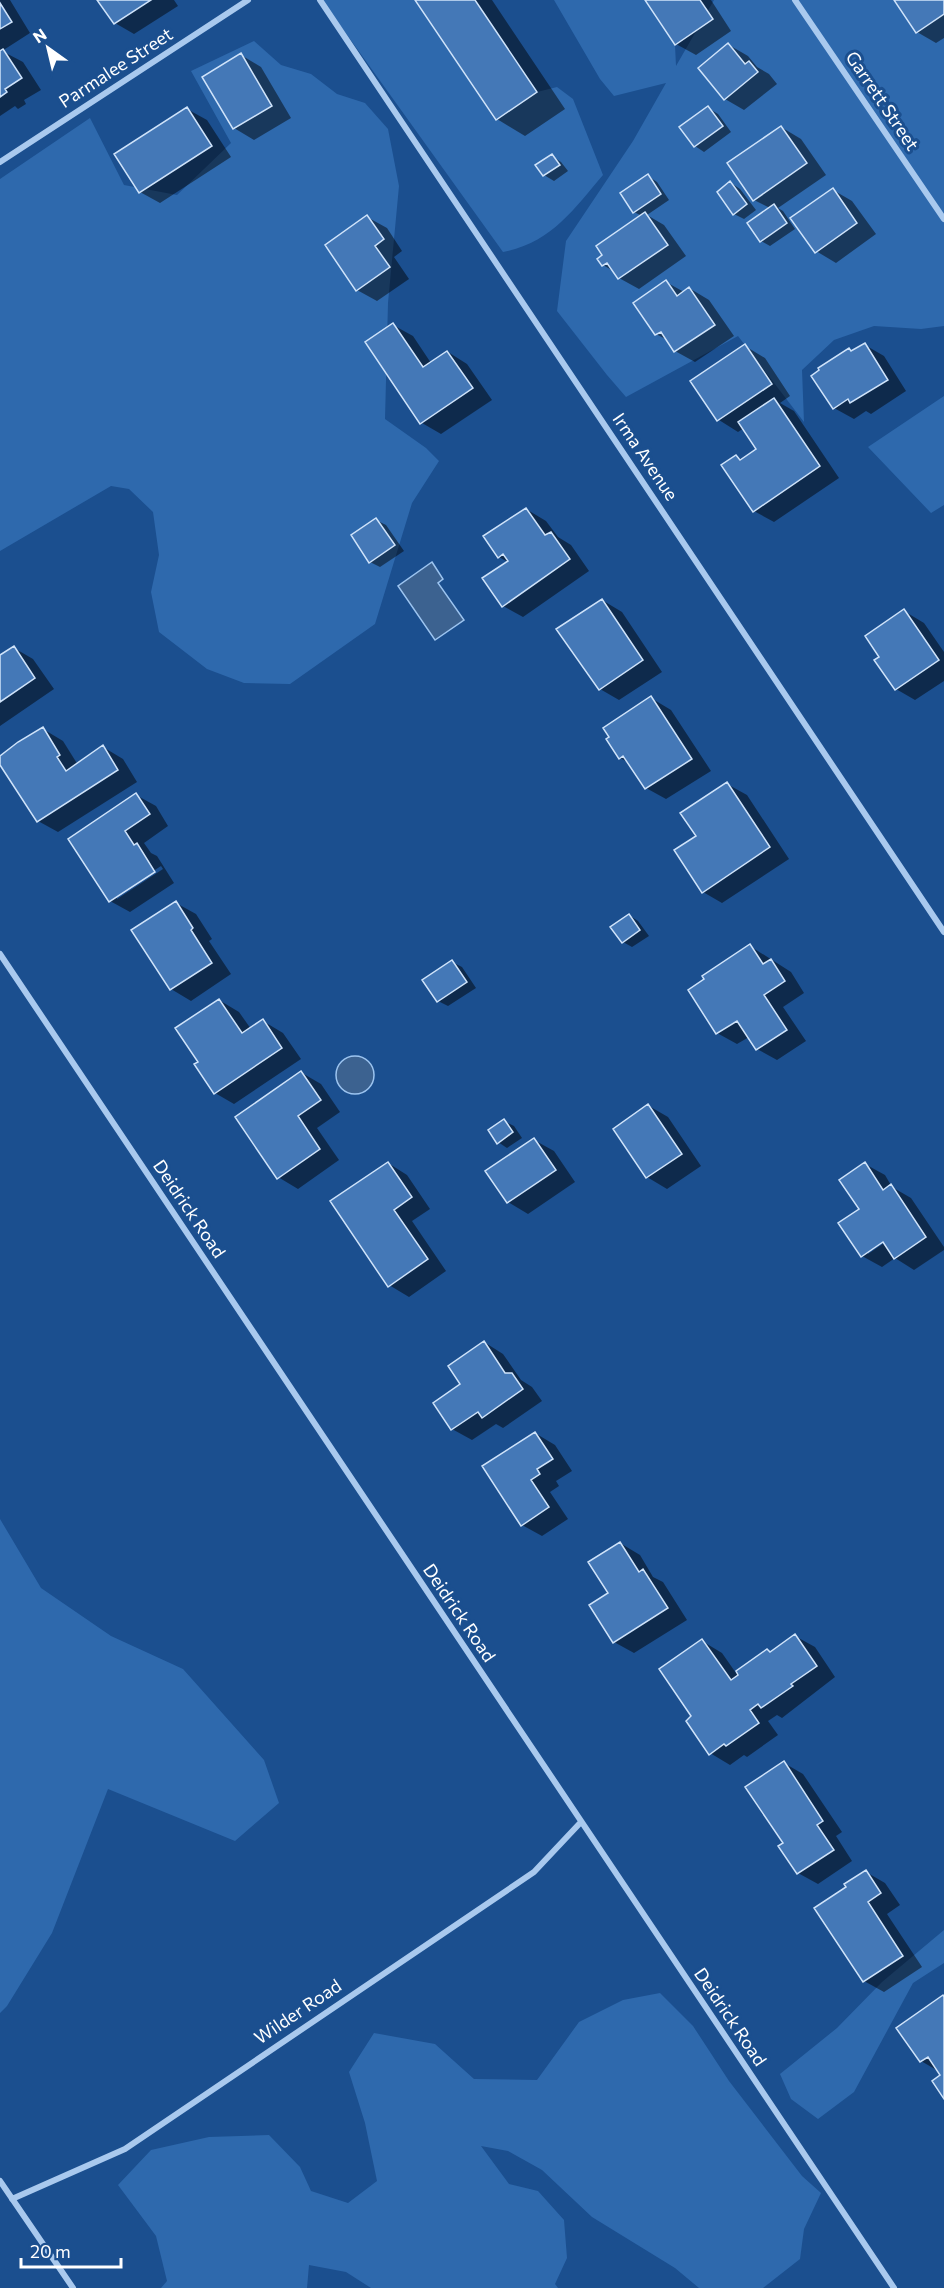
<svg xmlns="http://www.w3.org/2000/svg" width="944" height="2288" font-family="Commissioner,sans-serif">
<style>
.green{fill:#2e69ad}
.water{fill:#3c6290;stroke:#9cc4f0;stroke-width:1.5}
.shadow{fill:#0007;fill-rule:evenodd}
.building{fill:#4478b7;stroke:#cfe3fa;stroke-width:1.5}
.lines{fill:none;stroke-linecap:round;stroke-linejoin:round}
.street{stroke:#a9c9ee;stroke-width:6}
.labels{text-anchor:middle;stroke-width:6;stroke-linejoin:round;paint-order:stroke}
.street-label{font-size:18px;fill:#fff;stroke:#1b4f8f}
</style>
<rect width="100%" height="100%" fill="#1b4f8f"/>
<path class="green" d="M322 0H415L495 120 537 92 557 87 573 99 603 175C573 210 551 243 503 252Z
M554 0H645L675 45 676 66 714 0H944V326L921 329 874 326 834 340 802 370 804 422 738 336 626 397 607 375 557 311 566 241 633 141 666 83 614 96 600 79Z
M254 41 281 65 311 74 337 94 365 103 388 129 399 186 388 303 385 419 426 448 439 461 412 503 375 624 290 684 244 683 207 669 159 632 151 592 159 555 153 512 129 489 111 486 0 551V179L90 118 124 185 177 195 231 143 191 71Z
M944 396V505L931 513 868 447Z
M0 1519 41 1588 111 1636 183 1669 264 1760 279 1803 235 1841 108 1789 52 1933 7 2006 0 2013Z
M944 1930V1963L913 1983 854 2092 818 2119 791 2099 780 2074 837 2028 882 1982Z
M660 1993 693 2026 729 2081 802 2176 821 2193 804 2229 800 2259 763 2288H699L675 2268 592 2217 542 2170 508 2151 481 2146 509 2184 538 2191 564 2220 567 2258 555 2284 558 2288H371L346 2272 309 2265 307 2288H161L167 2281 156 2236 118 2185 151 2150 209 2137 269 2135 300 2167 311 2191 348 2203 377 2181 365 2123 349 2072 374 2033 435 2044 474 2079 537 2080 579 2022 623 2000Z"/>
<path class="water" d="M432 562 443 579 438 583 464 620 435 640 398 586Z
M336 1075a19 19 0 1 1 38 0a19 19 0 1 1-38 0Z"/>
<path class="shadow" d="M0 0H10L30 33 2 51 23 62 41 90 24 100 26 104 18 109 15 106 0 116Z
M99 0H174L178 6 134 34 115 23Z
M417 0H492L565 109 525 136 497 119Z
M647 0H711L731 31 696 55 676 44Z
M896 0H944V38L936 43 917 32Z
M729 45 748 56 757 67 769 74 777 84 744 110 725 99Z
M241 55 261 67 291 118 254 140 234 128Z
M708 108 718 114 731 132 704 152 695 146Z
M187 109 207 120 231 157 160 203 140 192Z
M781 127 801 139 826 175 778 208 783 211 795 229 770 246 761 241 770 208 754 200Z
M552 156 561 162 568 171 554 181 544 175Z
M648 176 657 182 669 200 647 215 664 225 686 256 639 289 619 278 615 272 603 265 642 216 634 212Z
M731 183 740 189 756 210 744 219 734 214Z
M833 190 852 201 876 234 836 263 816 251Z
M367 217 387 228 402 251 394 257 409 279 377 301 357 290Z
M666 282 684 292 689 288 709 300 734 336 695 362 675 351 669 341 656 334Z
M393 325 413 336 431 363 448 352 467 364 492 400 441 434 422 423Z
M865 345 884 356 906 391 871 414 866 411 854 419 834 408 849 350 853 352Z
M745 346 765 358 790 396 780 403 794 411 839 478 774 522 754 511 736 456 743 460 758 449 744 428 738 432 719 420 693 382Z
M526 509 546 521 558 537 571 545 589 571 523 617 503 606 508 562 499 557Z
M376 520 386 525 404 551 380 567 370 562Z
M602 600 622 612 662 672 619 700 600 689Z
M904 611 924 623 944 652V681L915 700 896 689Z
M14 648 33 659 54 689 0 726V655Z
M651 698 671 710 711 771 666 799 646 788 631 764 620 758Z
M43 729 63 741 78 765 103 747 123 759 137 782 58 832 38 821 0 762V758Z
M727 784 747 795 789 859 722 903 703 892 698 837Z
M136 795 156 806 168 826 144 843 151 853 157 856 174 883 130 912 110 901 70 840ZM161 866 163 869 117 899V895Z
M176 903 196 914 212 939 209 941 231 974 191 1001 171 989 133 931Z
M629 915 638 921 649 936 632 947 623 942Z
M750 946 791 972 804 993 783 1007 806 1041 777 1060 757 1049 749 1037 737 1044 717 1033Z
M452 962 462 967 476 988 448 1006 438 1001Z
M219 1000 239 1012 251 1029 263 1021 283 1033 301 1059 234 1104 215 1093 200 1062Z
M302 1073 321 1084 340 1112 317 1128 339 1160 298 1189 278 1177Z
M649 1106 668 1117 701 1166 667 1189 647 1177Z
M504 1121 514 1126 522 1138 507 1148 498 1142Z
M534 1140 554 1151 575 1182 528 1214 508 1202 487 1171Z
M388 1163 407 1175 430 1209 412 1221 446 1271 409 1297 389 1285Z
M865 1164 885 1175 892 1187 911 1198 944 1247V1250L914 1270 895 1258 882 1267 862 1256 861 1209ZM888 1237 890 1239 868 1254V1250Z
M484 1342 503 1354 521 1380 532 1387 542 1401 503 1428 496 1424 472 1440 452 1429 462 1385Z
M535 1433 555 1445 572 1471 556 1481 559 1486 550 1492 568 1519 542 1536 522 1525Z
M620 1543 640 1555 653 1577 663 1582 687 1620 634 1653 614 1642 610 1593Z
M795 1636 815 1647 835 1677 782 1718 777 1715 768 1721 778 1735 747 1757 744 1755 730 1765 710 1753 694 1717 702 1641 722 1653 736 1673 767 1651 771 1653Z
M784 1763 803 1774 842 1832 836 1836 852 1861 818 1884 798 1873 785 1844Z
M866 1872 885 1883 900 1905 887 1914 922 1967 884 1992 864 1981 848 1887Z
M944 1998V2096L942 2076 940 2072 921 2061Z"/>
<path class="building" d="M97 0H151L114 24Z
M415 0H475L537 92 496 120Z
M645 0H700L713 19 675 45Z
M894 0H944V14L916 33Z
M0 3 12 22 0 29Z
M728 43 745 64 749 61 758 72 724 100 698 68Z
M3 49 22 78 5 89 7 92 0 97V51Z
M241 53 272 106 233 129 202 77Z
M708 106 723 126 694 147 679 127Z
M187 107 212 146 139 193 114 154Z
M781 126 807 163 753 201 727 163Z
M552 154 560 165 543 176 535 165Z
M648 174 661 194 633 213 620 193Z
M730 181 747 204 733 215 717 192Z
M833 188 857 223 815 253 790 218Z
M774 204 787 223 760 242 747 223Z
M645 212 668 245 618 279 607 263 602 266 597 259 602 255 596 246Z
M367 215 384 239 375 246 390 267 356 291 325 245Z
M666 280 677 296 689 287 715 325 674 352 661 332 655 335 633 303Z
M393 323 423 367 447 351 473 388 420 424 365 342Z
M865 343 888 380 850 403 848 399 833 409 811 376 819 370 818 368 849 348 851 351Z
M745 344 772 384 717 421 690 381Z
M774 398 820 466 753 512 721 465 736 455 740 460 756 449 738 422Z
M526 508 545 535 551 532 570 559 502 607 482 578 508 561 503 554 498 558 483 536Z
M376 518 395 545 369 563 351 535Z
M602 599 643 660 599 690 556 629Z
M904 609 939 660 895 690 874 660 879 657 865 636Z
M14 646 35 678 0 702V655Z
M651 696 692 759 645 789 623 756 619 759 606 739 609 737 603 728Z
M43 727 60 755 57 757 66 771 103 745 118 770 37 822 0 765V756L18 742Z
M727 782 770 847 702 893 674 850 696 836 680 813Z
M136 793 150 814 125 831 134 845 137 843 155 872 109 902 68 839Z
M176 901 193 928 191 930 212 963 170 990 131 930Z
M629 914 640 930 622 943 610 927Z
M750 944 763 964 771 959 785 981 764 995 787 1030 756 1050 737 1021 716 1034 688 990 704 979 702 976Z
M452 960 467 982 437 1002 422 980Z
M219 999 242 1033 263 1019 282 1048 214 1094 194 1064 198 1062 175 1028Z
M301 1071 321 1100 298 1116 320 1149 277 1179 235 1117Z
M648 1104 682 1154 646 1178 613 1129Z
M504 1119 513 1132 497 1144 488 1130Z
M534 1138 556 1170 507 1203 485 1171Z
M388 1162 412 1197 394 1210 428 1259 388 1287 330 1201Z
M865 1162 883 1190 891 1184 926 1237 894 1259 883 1242 861 1257 838 1223 859 1209 839 1180Z
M484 1341 505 1373H512L523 1389 482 1418 478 1412 451 1430 433 1403 460 1384 448 1366Z
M535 1432 553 1459 537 1469 540 1474 531 1480 549 1507 521 1526 482 1466Z
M620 1542 639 1572 643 1569 668 1608 613 1643 589 1605 608 1593 588 1562Z
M795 1634 817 1666 791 1684 793 1686 761 1708 758 1704 750 1710 759 1723 726 1746 724 1744 709 1755 686 1721 691 1716 659 1669 702 1639 731 1680 738 1675 736 1671 767 1649 770 1652Z
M784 1761 823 1821 817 1825 834 1850 797 1874 778 1846 783 1843 745 1787Z
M866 1870 881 1893 868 1902 903 1956 863 1982 814 1908 846 1887 844 1884Z
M943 1995 944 1997V2099L932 2081 940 2075 928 2057 920 2062 896 2028Z"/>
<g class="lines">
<path class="street" d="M320 0 944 932
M795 0 944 219
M0 162 248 0
M0 954 894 2288
M0 2181 73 2288
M12 2199 125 2149 534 1872 581 1822"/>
</g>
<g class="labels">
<g class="street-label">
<text transform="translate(116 68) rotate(-33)" y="6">Parmalee Street</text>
<text transform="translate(882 101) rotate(56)" y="6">Garrett Street</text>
<text transform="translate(645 457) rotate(56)" y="6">Irma Avenue</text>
<text transform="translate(189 1209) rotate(56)" y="6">Deidrick Road</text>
<text transform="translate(459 1613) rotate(56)" y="6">Deidrick Road</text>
<text transform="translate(298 2012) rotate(-34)" y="6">Wilder Road</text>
<text transform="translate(730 2017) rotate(56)" y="6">Deidrick Road</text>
</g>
</g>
<g transform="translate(48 48) rotate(326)" stroke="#1b4f8f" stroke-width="4.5" paint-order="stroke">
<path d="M0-4.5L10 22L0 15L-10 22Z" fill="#ffffff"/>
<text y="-9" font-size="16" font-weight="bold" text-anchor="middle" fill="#ffffff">N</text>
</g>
<path d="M21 2258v9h100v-9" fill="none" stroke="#ffffff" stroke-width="3"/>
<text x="30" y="2258" font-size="18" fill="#ffffff" stroke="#1b4f8f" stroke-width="4.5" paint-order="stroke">20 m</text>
</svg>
